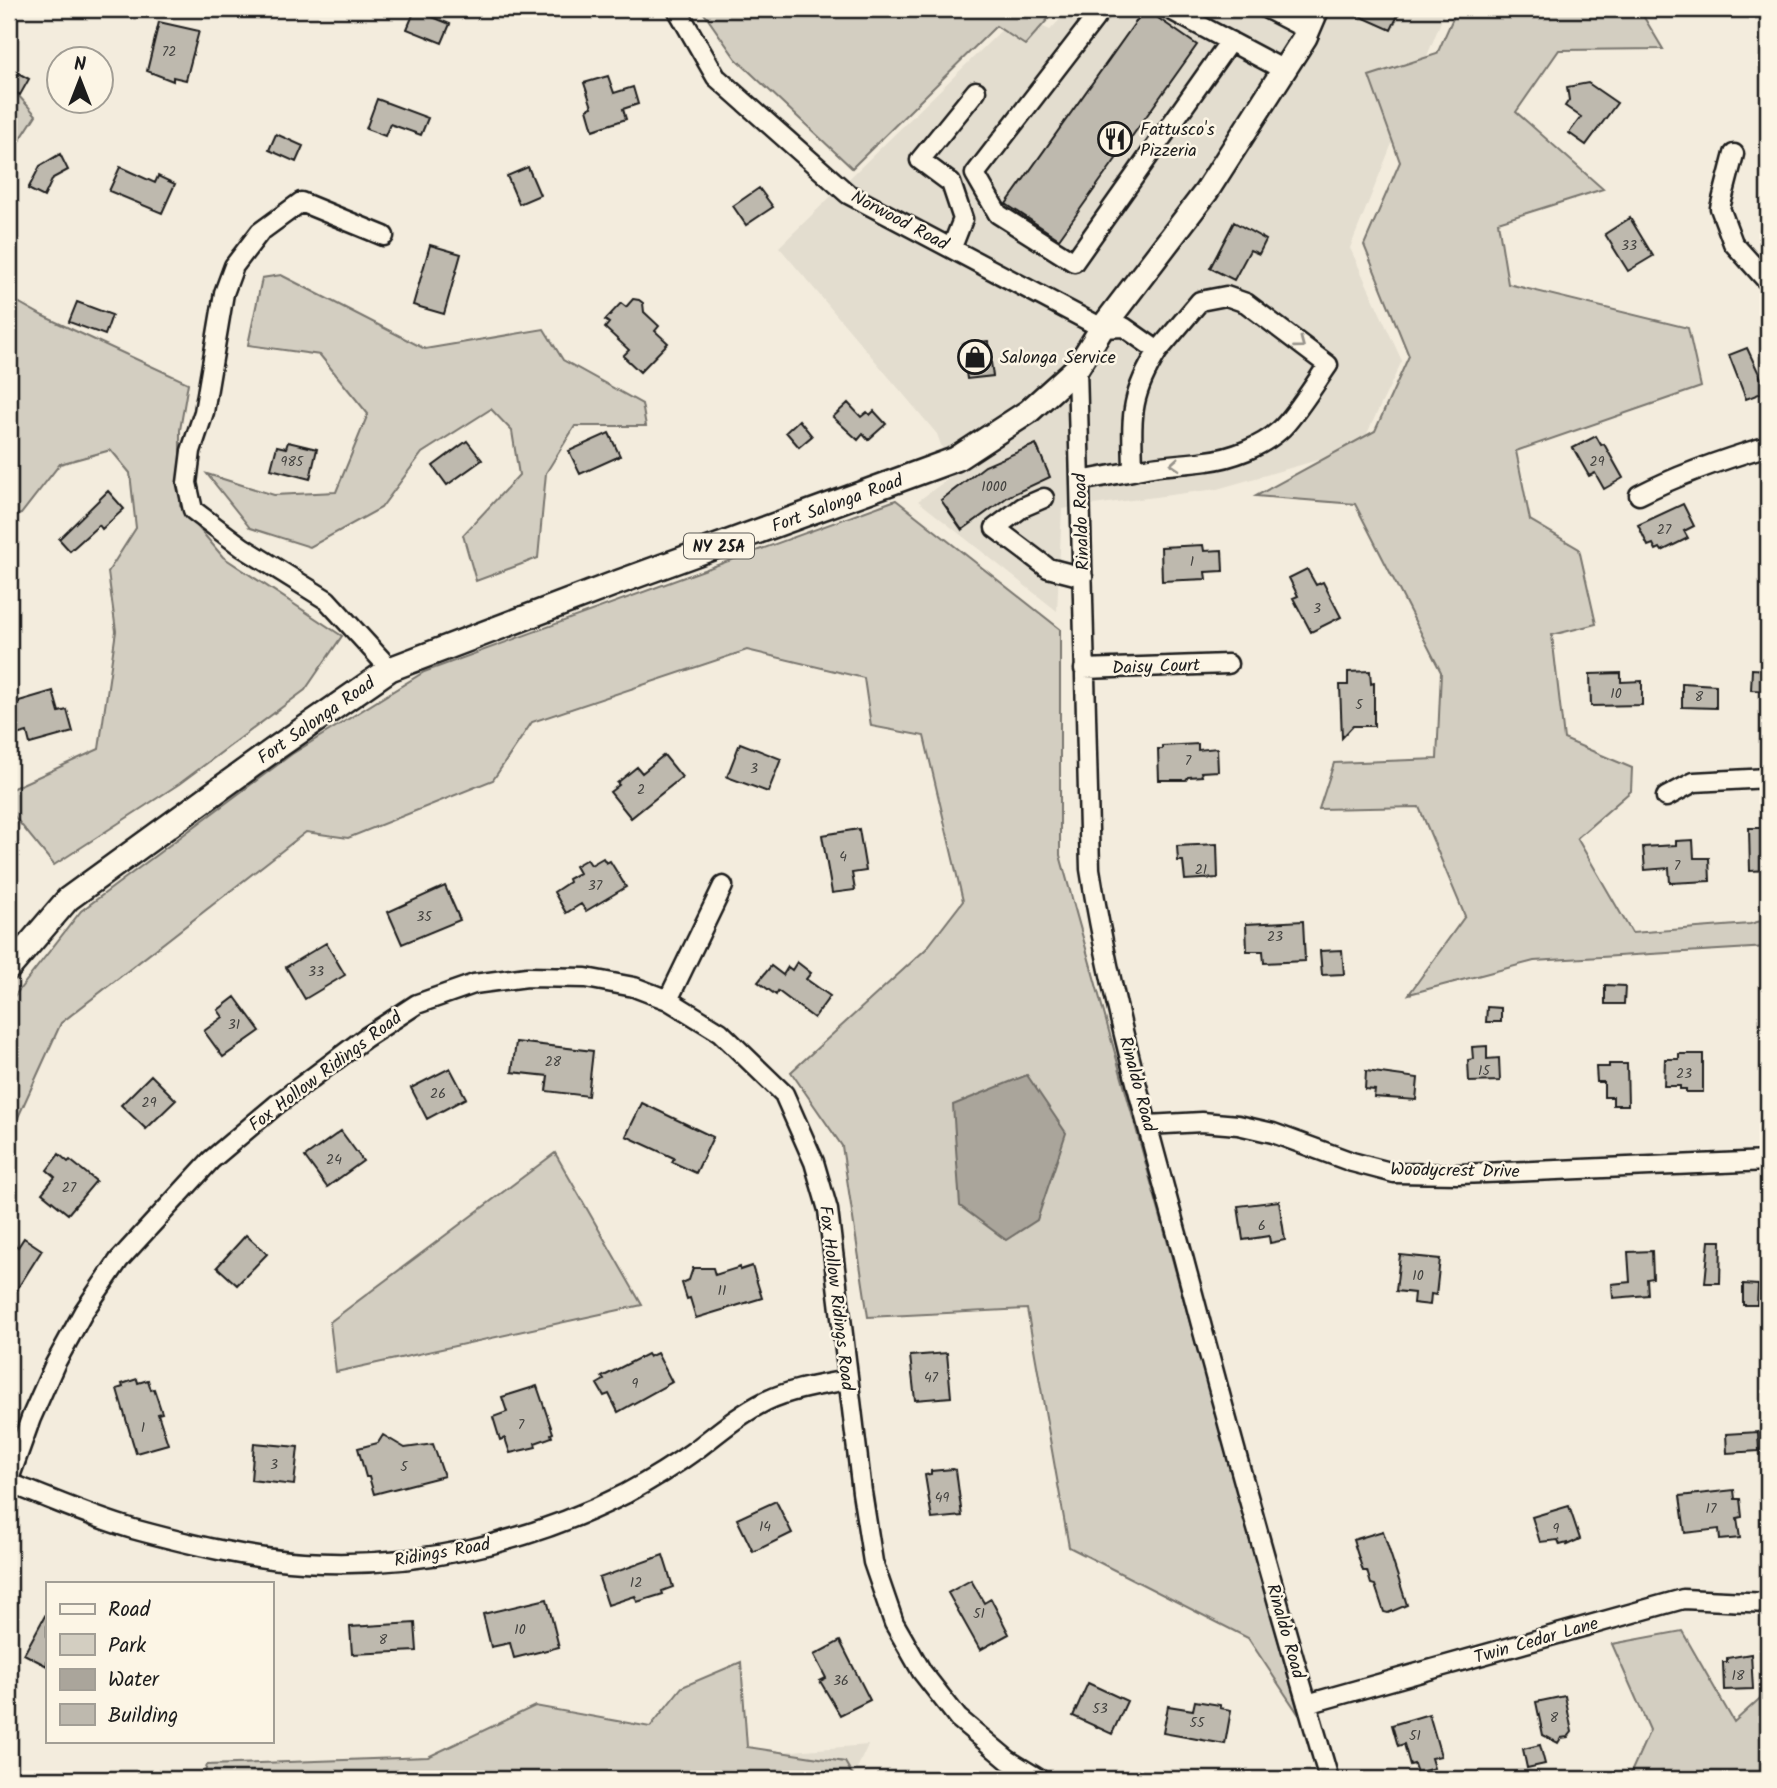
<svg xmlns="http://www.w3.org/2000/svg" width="1777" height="1788" font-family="Kalam,sans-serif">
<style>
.built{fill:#e3ddcf}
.green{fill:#d3cec1;stroke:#78756e;stroke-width:2}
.water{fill:#aaa59b;stroke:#716e68;stroke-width:2}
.building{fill:#beb9ae;stroke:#1c1c1c;stroke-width:2}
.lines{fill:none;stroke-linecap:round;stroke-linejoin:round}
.minor-casing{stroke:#1c1c1c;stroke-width:23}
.major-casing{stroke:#1c1c1c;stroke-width:28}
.minor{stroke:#fcf5e5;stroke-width:18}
.major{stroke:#fcf5e5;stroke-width:23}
.oneway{stroke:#97938b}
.labels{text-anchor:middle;stroke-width:5;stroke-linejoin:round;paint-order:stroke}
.number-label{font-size:14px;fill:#444340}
.shield{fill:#fcf5e5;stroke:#5f5d58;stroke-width:2}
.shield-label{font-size:16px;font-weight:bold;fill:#1c1c1c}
.poi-label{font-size:18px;fill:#1c1c1c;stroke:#fcf5e5;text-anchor:start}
.street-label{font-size:18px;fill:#1c1c1c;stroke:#fcf5e5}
</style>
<rect width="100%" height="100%" fill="#f3ecdd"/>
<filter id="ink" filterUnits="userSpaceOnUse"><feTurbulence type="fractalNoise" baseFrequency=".0143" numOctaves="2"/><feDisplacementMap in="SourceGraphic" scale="14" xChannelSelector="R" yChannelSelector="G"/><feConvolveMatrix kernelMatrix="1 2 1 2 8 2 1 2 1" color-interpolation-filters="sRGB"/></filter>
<g filter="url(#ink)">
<path class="built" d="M1070 9H1446L1350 248 1402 361 1360 448 1217 489 1062 509 1057 611 918 501 952 476 937 434 779 247 1017 15 1050 30Z
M868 1745 852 1779H452L526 1772Z"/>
<path class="green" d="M701 9H1057L1025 45 996 26 852 168 736 59Z
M1457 9H1639L1663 49 1559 50 1516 112 1603 189 1498 222 1508 284 1688 328 1701 387 1516 451 1530 520 1579 549 1596 624 1552 635 1564 739 1632 768 1631 791 1577 838 1632 933 1750 924 1768 919V947L1534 961 1409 994 1465 916 1419 807 1319 809 1334 763 1437 759 1441 672 1355 504 1256 496 1375 431 1409 356 1364 245 1400 162 1369 76 1437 54Z
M9 85 36 115 9 157Z
M281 275 425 349 544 329 563 360 642 404 646 426H575L546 473 538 558 476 581 463 535 519 475 512 431 491 409 422 453 381 508 310 547 250 528 207 474 274 495 336 492 368 414 320 355 248 345 262 278Z
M9 297 43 316 188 383 180 430V506L223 557 342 636 305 690 179 784 54 865 9 810V790L99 749 116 631 108 572 136 528 130 473 111 450 60 464 21 514 9 517Z
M896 500 1060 629V855L1299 1715 1248 1638 1069 1547 1027 1309 868 1317 842 1146 791 1072 926 949 963 901 924 736 871 726 864 678 747 650 532 722 493 780 348 838 306 832 61 1023 9 1137V1003L81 911 292 754 424 672Z
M555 1153 642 1305 336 1372 330 1322Z
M1682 1631 1734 1722 1768 1691V1779H1628L1650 1730 1612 1644Z
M741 1662 747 1747 845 1762 855 1779H633L630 1776 536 1779H203L207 1765 428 1757 535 1706 650 1727 682 1687Z"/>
<path class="water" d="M1027 1075 1066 1133 1037 1220 1006 1240 960 1206 953 1105Z"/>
<path class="building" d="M1145 9 1197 45 1059 239 1006 204Z
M1344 9H1401L1391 30Z
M415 10 450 24 442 43 407 29Z
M159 22 199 31 186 80 173 77V81L147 71Z
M9 68 29 79 20 95 9 89Z
M608 76 614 93 633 87 638 104 623 109 626 119 593 130 587 109 592 107 584 83Z
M1588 83 1617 103 1586 145 1569 133 1581 117 1565 106 1569 100 1567 87Z
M377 99 428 118 421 135 390 124 385 136 366 129Z
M276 134 303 146 296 162 269 150Z
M60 154 68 170 53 178 44 197 28 189 40 166Z
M120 167 155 183 158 176 175 184 162 213 109 191Z
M528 167 540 195 519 204 507 176Z
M759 188 773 207 746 225 733 206Z
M1630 218 1653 256 1628 271 1605 234Z
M1234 222 1266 240 1259 254 1250 250 1234 280 1210 268Z
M430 245 461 254 444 314 413 305Z
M633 299 639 300 643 303 644 312 659 326 655 331 668 343 640 372 623 356 629 350 605 328 609 323 605 320 621 303 626 307Z
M77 302 112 315 105 335 69 322Z
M988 341 993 376 967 379 962 344Z
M1747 348 1767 391 1746 399 1729 355Z
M848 403 861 417 867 412 870 415 874 411 886 424 868 440 863 434 858 440 833 417Z
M799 420 812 436 799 447 786 432Z
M609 433 620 456 580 474 569 451Z
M1596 436 1601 445 1604 444 1623 478 1604 489 1595 473 1589 476 1573 448Z
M467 441 482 460 447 485 433 466Z
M288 442 317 449 310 479 271 469 277 446 286 448Z
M1036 444 1050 477 1009 496 962 530 941 500 985 466Z
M108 491 124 509 102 529 99 525 70 551 59 539Z
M1683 504 1694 526 1684 531 1688 538 1662 551 1660 548 1656 550 1653 544 1648 546 1638 525Z
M1203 545 1204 551 1222 550 1223 571 1205 572 1206 579 1162 581 1161 547Z
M1307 569 1316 585 1323 582 1341 617 1311 632 1293 598 1298 596 1289 578Z
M1752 669 1768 670V691L1751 690Z
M1370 671 1371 684 1374 683V726H1353L1342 738 1340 685H1348V672Z
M1621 673V682L1642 681V705L1591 706 1590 674Z
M1682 683 1716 685V708L1682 707Z
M53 691 59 712 67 710 73 732 30 744 27 732 9 737V706L19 703V701Z
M740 743 781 759 768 792 727 777Z
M1198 744V750L1217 748 1218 771 1201 772 1202 776 1188 777 1186 780H1159L1158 749H1162V746Z
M664 755 682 777 631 818 610 792 619 785 617 783 637 767 642 773Z
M1749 828H1768V870L1750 871Z
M859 829 866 871 852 873 855 890 832 893 822 835Z
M1693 840 1694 858H1709L1710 881 1670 883 1669 868 1645 870 1643 847 1676 845V841Z
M1217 844 1218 878 1185 880 1183 861H1178L1177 846Z
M603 858 606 863 610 861 626 887 586 911 581 904 566 913 554 892 569 882 568 879 579 873 575 866 587 859 591 865Z
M445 886 460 920 402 944 388 912Z
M1303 921 1305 961 1264 963 1263 951H1247L1246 924Z
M326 943 345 975 305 999 286 967Z
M1342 950 1344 974 1322 975 1320 951Z
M797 962 811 973 806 979 830 996 814 1018 778 991 776 995 758 982 771 966 783 975 788 967 792 970Z
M1605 985 1625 986 1624 1004H1605Z
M235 997 260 1031 223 1057 204 1031 223 1017 218 1010Z
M1487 1007 1501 1008V1022H1486Z
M516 1042 593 1051 588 1096 546 1091 548 1076 512 1072Z
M1487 1046V1059L1499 1058 1500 1081 1469 1082 1468 1060 1473 1059 1472 1047Z
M1679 1054H1703V1092H1686V1089H1680V1086H1664L1665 1059H1679Z
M1609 1064H1627L1628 1105H1613V1097H1604V1082H1597L1596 1067H1609Z
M450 1068 466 1098 427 1119 411 1088Z
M1366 1071 1418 1078 1416 1100 1374 1097 1375 1090 1365 1089Z
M151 1075 176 1100 146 1129 121 1105Z
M642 1103 713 1137 696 1173 672 1162 674 1158 626 1136Z
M341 1131 363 1161 327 1187 305 1157Z
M59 1154 68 1162 70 1160 96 1181 68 1214 42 1193 55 1177 47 1170Z
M1279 1201 1285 1240 1270 1243 1269 1236 1243 1240 1238 1206Z
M246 1235 267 1254 237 1285 217 1267Z
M24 1238 42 1250 9 1302V1241L18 1247Z
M1709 1241H1721L1720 1283H1705Z
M1652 1251 1653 1278 1647 1279 1648 1295 1613 1298 1612 1284 1630 1282 1628 1252Z
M1400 1255 1440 1259 1436 1295 1431 1294 1430 1305 1413 1303 1414 1293 1396 1291Z
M752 1266 762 1298 696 1318 690 1298 687 1299 682 1283 689 1280 693 1268H713L715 1275 740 1267V1270Z
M1743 1284 1758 1285 1757 1305H1743Z
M657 1353 672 1382 618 1412 609 1394 604 1396 597 1384 604 1380 602 1377 647 1354 649 1357Z
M947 1353 951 1397 915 1400 910 1356Z
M137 1379 138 1383 148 1380 151 1390 154 1389 162 1413 158 1414 168 1444 136 1453 117 1389 123 1387 122 1384Z
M537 1386 553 1433 551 1434 552 1437 535 1443 536 1447 510 1453 505 1438 500 1440 493 1417 507 1412 502 1397Z
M1758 1432 1759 1451 1727 1453 1726 1434Z
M383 1435 405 1448 433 1444 444 1476 374 1494 369 1477H366L358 1448 378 1443Z
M254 1443 298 1447 294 1485 251 1480Z
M953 1469 956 1470 962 1516 932 1519 925 1475 931 1474V1471Z
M1734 1490 1735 1499H1740L1742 1517 1737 1518 1740 1538 1720 1540 1719 1529 1685 1533 1680 1496Z
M776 1501 792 1533 753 1552 737 1519Z
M1569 1506 1580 1539 1567 1545V1543L1560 1545 1558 1540 1540 1542 1532 1517Z
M1383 1531 1407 1605 1388 1613 1384 1612 1375 1585 1371 1584 1367 1571H1363L1353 1540Z
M663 1555 673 1587 662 1591 663 1594 637 1602 635 1596 608 1605 599 1578Z
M971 1580 984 1603 991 1599 1009 1634 980 1650 948 1593Z
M547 1599 559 1647 514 1658 510 1643 491 1647 483 1614Z
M47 1612V1666L24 1654Z
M415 1623 417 1651 352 1654 350 1627Z
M840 1641 870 1700 840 1715 820 1681 826 1678 814 1655Z
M1751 1654 1753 1689 1724 1690 1723 1662H1727V1658Z
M1088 1683 1127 1701 1112 1734 1073 1716Z
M1565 1696 1572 1732 1568 1737 1561 1738 1558 1743 1543 1735 1536 1702Z
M1195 1701 1220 1705V1708L1231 1710 1225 1744 1163 1733 1168 1706 1193 1710Z
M1429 1714 1441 1756 1431 1758 1434 1768 1417 1773 1414 1764 1410 1765 1404 1744 1398 1746 1392 1725Z
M1540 1745 1545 1764 1527 1768 1523 1749Z"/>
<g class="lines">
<g class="minor-casing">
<path id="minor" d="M677 9 716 77 848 194 1102 328 1124 327 1158 351C1128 398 1132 419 1133 471L1080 481
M1102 9 975 174 998 214 1074 262 1230 41
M1169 9 1284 70
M1267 9 1308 30
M1734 154 1720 208 1733 243 1768 282
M384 236 301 202 260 232 234 266 224 293 204 412 191 451 187 483 193 510 242 547 327 600 390 669
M952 247 963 219 951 183 920 160 976 91
M1077 368 1090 869C1110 997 1147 1124 1181 1249 1228 1427 1277 1603 1329 1779
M1133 471C1157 464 1181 465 1207 461 1232 458 1261 447 1280 430 1294 418 1316 382 1328 365L1246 303 1226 296 1200 301 1158 351
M1639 495C1680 474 1724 459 1768 446
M1044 498 1023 507 995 528 1048 568 1083 577
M1084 669 1228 664
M1666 797 1694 782 1768 778
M668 1000 723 886
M1148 1125 1202 1122 1238 1125 1273 1133 1352 1162 1394 1173 1460 1174 1768 1161
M9 1479 31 1418 55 1364 84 1311 119 1260 211 1160 276 1105 365 1038 417 1004 474 984 527 977 586 978 634 987 668 1000 720 1032 784 1094 814 1162 828 1210 862 1492 873 1562 894 1623 922 1672 958 1718 1008 1760 1039 1779
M9 1483C49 1498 91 1517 133 1529 188 1544 246 1558 303 1562 414 1569 527 1544 625 1494 649 1481 675 1465 697 1449 719 1432 740 1414 766 1401 791 1389 821 1385 848 1380
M1307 1704 1683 1599 1768 1603"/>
</g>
<g class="major-casing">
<path id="major" d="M9 968 68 899 276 748 390 669 611 585 956 459 1028 412 1077 368 1102 328 1206 192 1305 37 1317 9"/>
</g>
<use href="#minor" class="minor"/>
<use href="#major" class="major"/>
</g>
<defs><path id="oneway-chevron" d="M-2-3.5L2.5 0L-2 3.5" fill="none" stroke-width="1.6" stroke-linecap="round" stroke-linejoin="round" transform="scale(1.75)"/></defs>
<g class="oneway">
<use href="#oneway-chevron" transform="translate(1300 344) rotate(37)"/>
<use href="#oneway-chevron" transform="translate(1175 464) rotate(176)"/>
</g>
</g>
<defs>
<g id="restaurant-ring" transform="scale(1.75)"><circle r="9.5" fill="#fcf5e5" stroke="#1c1c1c" stroke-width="1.5"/><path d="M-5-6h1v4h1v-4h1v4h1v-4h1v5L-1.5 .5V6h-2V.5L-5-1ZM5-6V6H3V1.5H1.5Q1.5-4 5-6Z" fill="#1c1c1c"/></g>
<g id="shop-ring" transform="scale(1.75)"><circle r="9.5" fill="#fcf5e5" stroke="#1c1c1c" stroke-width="1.5"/><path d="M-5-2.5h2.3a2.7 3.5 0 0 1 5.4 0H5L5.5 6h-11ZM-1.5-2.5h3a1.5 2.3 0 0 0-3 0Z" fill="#1c1c1c"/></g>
</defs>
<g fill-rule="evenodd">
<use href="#restaurant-ring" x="1115" y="139"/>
<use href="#shop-ring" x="975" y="357"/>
</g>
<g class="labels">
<g class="number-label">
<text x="169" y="56">72</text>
<text x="1629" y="250">33</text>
<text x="292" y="466">985</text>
<text x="1597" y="466">29</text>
<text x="994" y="491">1000</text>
<text x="1664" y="534">27</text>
<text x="1192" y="566">1</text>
<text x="1317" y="613">3</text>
<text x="1616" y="698">10</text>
<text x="1699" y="701">8</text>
<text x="1359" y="709">5</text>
<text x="1188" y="765">7</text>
<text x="754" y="773">3</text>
<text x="641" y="794">2</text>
<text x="843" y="861">4</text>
<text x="1677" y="870">7</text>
<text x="1201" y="874">21</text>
<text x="595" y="890">37</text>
<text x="424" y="921">35</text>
<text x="1275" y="941">23</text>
<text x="316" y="976">33</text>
<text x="234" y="1029">31</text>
<text x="553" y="1066">28</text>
<text x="1484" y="1075">15</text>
<text x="1684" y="1078">23</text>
<text x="438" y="1098">26</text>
<text x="149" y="1107">29</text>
<text x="334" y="1164">24</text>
<text x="69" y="1192">27</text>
<text x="1262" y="1230">6</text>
<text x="1418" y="1280">10</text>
<text x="722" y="1295">11</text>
<text x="931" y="1382">47</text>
<text x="635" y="1388">9</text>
<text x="521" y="1429">7</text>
<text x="143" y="1432">1</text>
<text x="274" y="1469">3</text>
<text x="404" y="1471">5</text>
<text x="942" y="1502">49</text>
<text x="1711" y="1513">17</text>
<text x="765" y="1531">14</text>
<text x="1556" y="1533">9</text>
<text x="636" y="1587">12</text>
<text x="979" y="1618">51</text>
<text x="520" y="1634">10</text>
<text x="383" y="1644">8</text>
<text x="1738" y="1680">18</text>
<text x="841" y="1685">36</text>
<text x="1100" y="1713">53</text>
<text x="1554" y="1722">8</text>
<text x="1197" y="1727">55</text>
<text x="1415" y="1740">51</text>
</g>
<rect class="shield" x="684" y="533.5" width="70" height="25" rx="5"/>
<g class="shield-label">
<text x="719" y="552">NY 25A</text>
</g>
<g class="poi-label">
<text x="1140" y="135">Fattusco's<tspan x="1140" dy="21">Pizzeria</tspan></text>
<text x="1000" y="363">Salonga Service</text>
</g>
<g class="street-label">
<text transform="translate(900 220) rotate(28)" y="6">Norwood Road</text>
<text transform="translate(837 503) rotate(-20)" y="6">Fort Salonga Road</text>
<text transform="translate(1081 522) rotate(-92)" y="6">Rinaldo Road</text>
<text transform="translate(1156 666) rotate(-2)" y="6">Daisy Court</text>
<text transform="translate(316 720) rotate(-35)" y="6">Fort Salonga Road</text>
<text transform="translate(325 1071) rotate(-37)" y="6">Fox Hollow Ridings Road</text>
<text transform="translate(1138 1084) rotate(75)" y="6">Rinaldo Road</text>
<text transform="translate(1455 1170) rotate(1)" y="6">Woodycrest Drive</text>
<text transform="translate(837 1298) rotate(83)" y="6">Fox Hollow Ridings Road</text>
<text transform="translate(442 1552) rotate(-10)" y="6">Ridings Road</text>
<text transform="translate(1286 1631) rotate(74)" y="6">Rinaldo Road</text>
<text transform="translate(1536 1640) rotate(-16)" y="6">Twin Cedar Lane</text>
</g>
</g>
<rect width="1777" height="1788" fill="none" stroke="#fcf5e5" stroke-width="35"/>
<rect x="18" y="18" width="1742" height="1753" fill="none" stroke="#1c1c1c" stroke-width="2.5" filter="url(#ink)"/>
<rect x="46" y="1582" width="228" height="161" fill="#fcf5e5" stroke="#a29e95" stroke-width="2"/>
<rect x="60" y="1604" width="35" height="10" fill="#fcf5e5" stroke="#a29e95" stroke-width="2"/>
<text x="108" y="1616" font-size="21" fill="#1c1c1c">Road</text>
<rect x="60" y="1634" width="35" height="21" fill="#d3cec1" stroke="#a29e95" stroke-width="2"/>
<text x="108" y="1652" font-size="21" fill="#1c1c1c">Park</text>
<rect x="60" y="1669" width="35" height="21" fill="#aaa59b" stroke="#a29e95" stroke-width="2"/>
<text x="108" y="1686" font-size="21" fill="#1c1c1c">Water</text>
<rect x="60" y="1704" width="35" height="21" fill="#beb9ae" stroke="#a29e95" stroke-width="2"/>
<text x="108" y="1722" font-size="21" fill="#1c1c1c">Building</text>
<g transform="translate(80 80)"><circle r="33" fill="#fcf5e5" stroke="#a29e95" stroke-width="2"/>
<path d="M0-5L12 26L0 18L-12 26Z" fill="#1c1c1c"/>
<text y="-10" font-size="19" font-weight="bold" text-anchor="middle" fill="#1c1c1c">N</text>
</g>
</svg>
